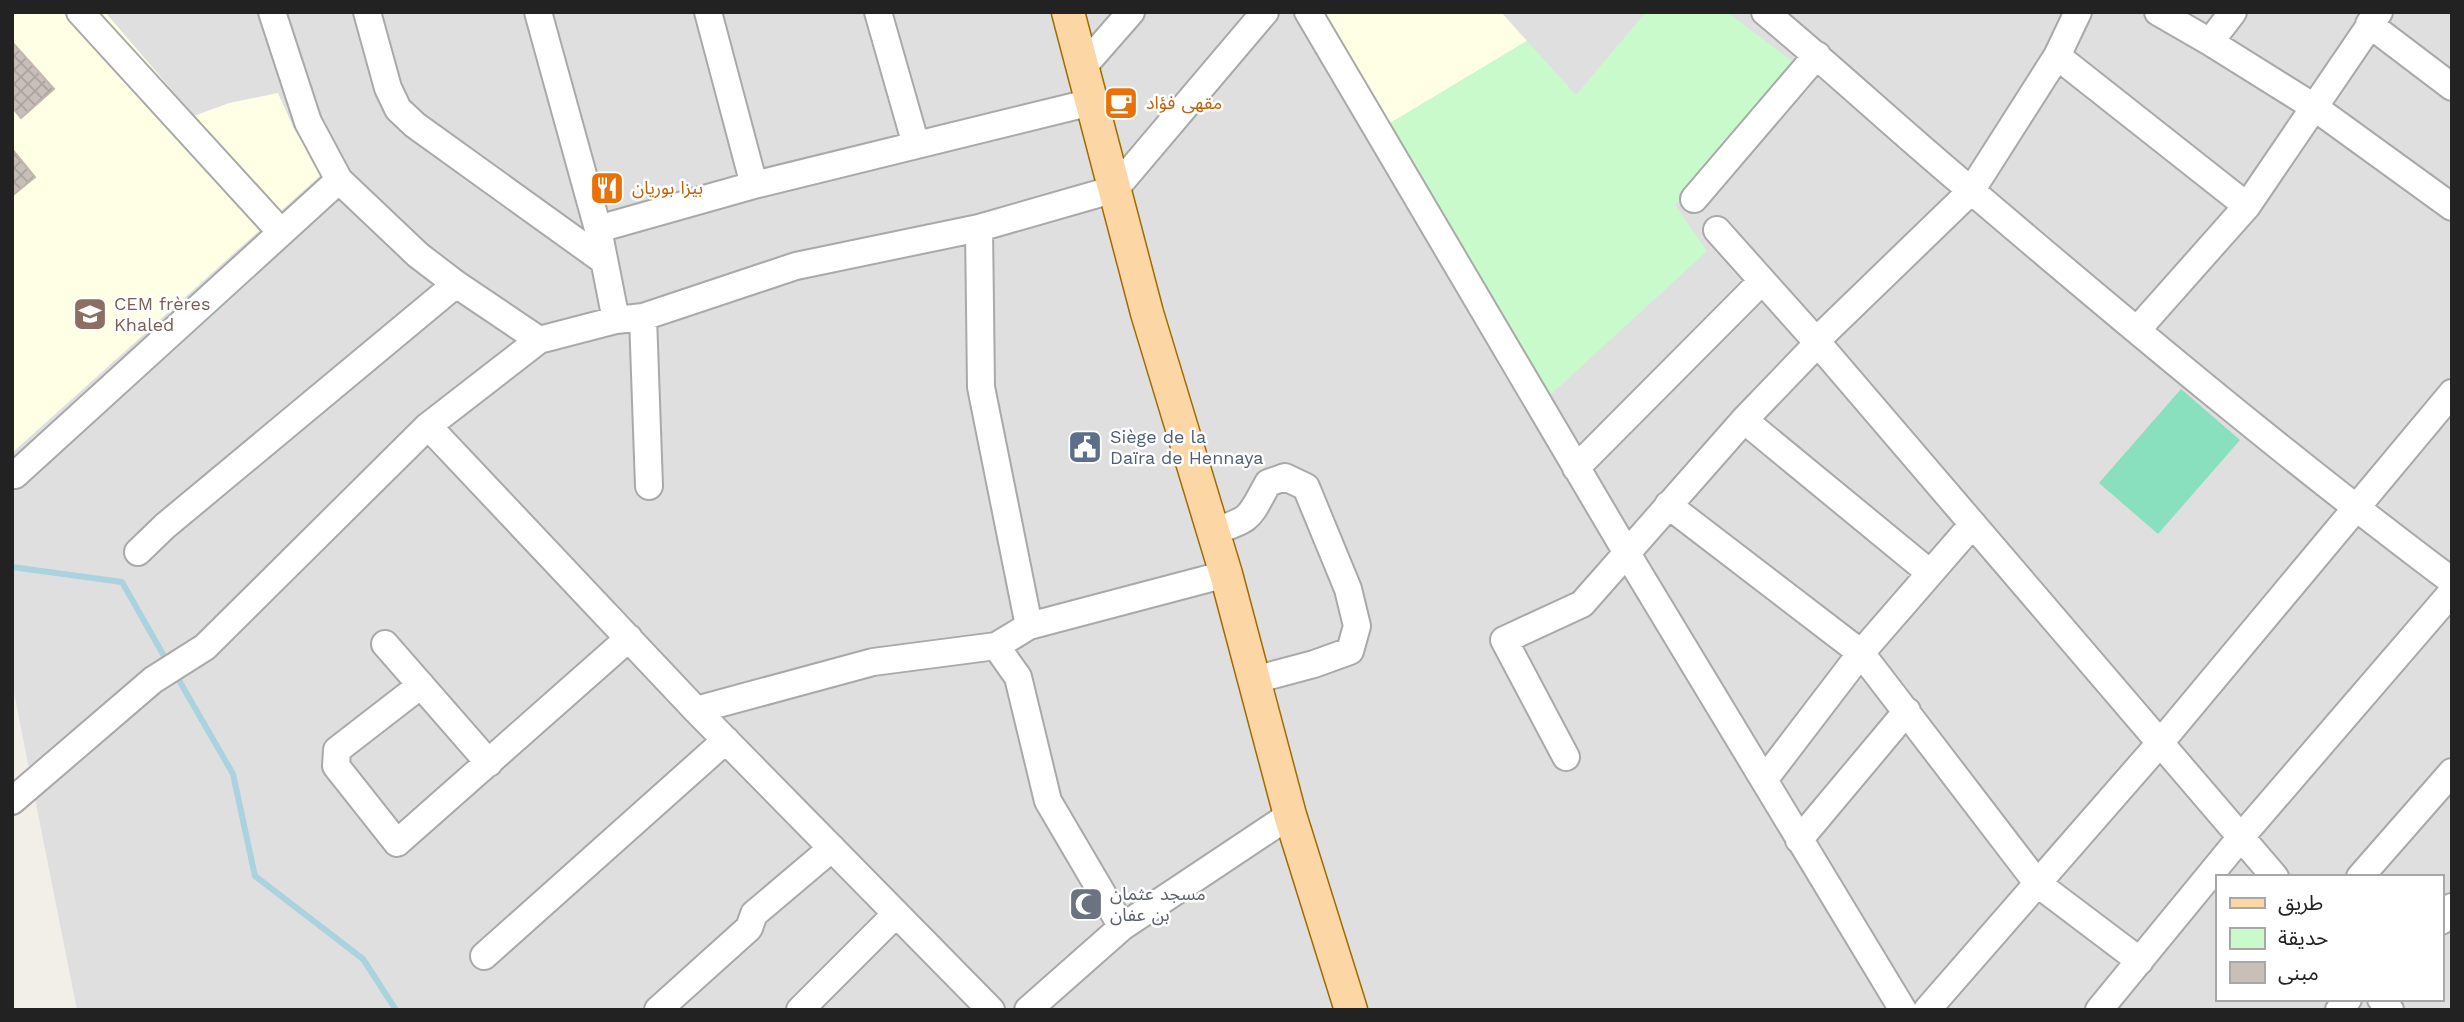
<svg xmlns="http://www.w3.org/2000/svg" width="2464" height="1022" font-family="'Work Sans','Noto Sans Arabic',sans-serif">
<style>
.residential{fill:#e0dfdf;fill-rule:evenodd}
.education{fill:#ffffe5}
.park{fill:#c8facc}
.pitch{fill:#88e0be}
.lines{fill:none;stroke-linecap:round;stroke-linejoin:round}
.stream{stroke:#aad3df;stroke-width:6}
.building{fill:url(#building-cross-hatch);stroke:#c4b6ab;stroke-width:2}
.minor-casing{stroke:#a9a9a9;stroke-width:30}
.major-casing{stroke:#a06b00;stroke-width:35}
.minor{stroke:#fff;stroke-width:26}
.major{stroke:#fcd6a4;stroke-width:32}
.labels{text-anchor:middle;stroke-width:5;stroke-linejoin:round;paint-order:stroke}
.food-label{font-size:18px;fill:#c56008;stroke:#fff;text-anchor:start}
.education-label{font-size:18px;fill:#785e54;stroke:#fff;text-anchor:start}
.service-label{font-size:18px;fill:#4e5e75;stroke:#fff;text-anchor:start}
.worship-label{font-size:18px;fill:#5b616d;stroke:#fff;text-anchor:start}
</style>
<defs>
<pattern id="building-cross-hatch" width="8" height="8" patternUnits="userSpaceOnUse" patternTransform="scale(1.75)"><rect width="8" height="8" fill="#c7bfb8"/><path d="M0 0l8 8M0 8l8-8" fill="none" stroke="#aba49e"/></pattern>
</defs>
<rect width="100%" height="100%" fill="#f2efe9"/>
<path class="residential" d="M12 12H2452V1010H77L12 683ZM2217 877H2441V999H2217Z"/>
<path class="education" d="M12 12H105L194 116 229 103 278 93 294 129 322 174 12 453Z
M1320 12H1501L1527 41 1387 125Z"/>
<path class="park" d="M1646 12H1727L1797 65 1675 205 1707 251 1547 398 1387 125 1527 41 1576 95Z"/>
<path class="pitch" d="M2181 389 2240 440 2158 534 2099 483Z"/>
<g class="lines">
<path class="stream" d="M12 567 122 582 168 663
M176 675 233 774 255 876 363 959 396 1010"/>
</g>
<path class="building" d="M12 42 54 89 21 118 12 107Z
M12 149 35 177 12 196Z"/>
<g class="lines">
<g class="minor-casing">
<path id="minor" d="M80 12 280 231
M272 12 308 122 339 180 418 255 456 284 539 340 616 320 643 317 796 266 979 228 1115 189 1265 12
M367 12 388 88 398 109 415 125 604 261
M538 12 598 229 616 320
M708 12 754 185
M878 12 916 145
M1308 12 1634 565 1903 1010
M1765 12C1836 71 1903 134 1974 193 2130 326 2288 458 2452 581
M2158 12 2210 42 2314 107 2452 207
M2369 24 2452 87
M2210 42 2233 12
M2057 56 2247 206
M1082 68 1131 12
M1694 199 1817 55
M979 228 981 387 1029 626
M598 229 754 185 1092 102
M1717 230 1818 343
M643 317 649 486
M2137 330 2247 206 2379 12
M1816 341 2275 877
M1744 420 1930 573
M428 426 696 710 991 1010
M1576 468 1761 282
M15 475 339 180
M1668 505 1861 653 2038 884 2140 961
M1214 531C1253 519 1249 517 1268 483L1285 477 1306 487 1348 589 1357 626 1350 651 1314 664 1254 680
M138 552 165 526 456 284
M385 644 489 763
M996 646 1018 677 1048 801 1122 927
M421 685 337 750 336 766 397 843 629 638
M696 710 873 662 996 646 1029 626 1226 574
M1566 757 1504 640 1582 604 1744 420 1818 343 1816 341 1971 191 2057 56 2078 12
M1764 780 1861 653 1973 524
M12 801 153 680 205 647 428 426 539 340
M1799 840 1907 711
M2360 877 2452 772
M2441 921 2452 907
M484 956 726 740
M2381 999 2390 1010
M658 1010 749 928 754 914 832 848
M800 1010 896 914
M1028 1010 1122 927 1290 815
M1927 1010 2160 743 2452 393
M2099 1010 2241 837 2452 592
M2339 1010 2348 999"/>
</g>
<g class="major-casing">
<path id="major" d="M1068 12 1147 313 1226 574 1290 815 1351 1010"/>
</g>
<use href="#minor" class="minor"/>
<use href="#major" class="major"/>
</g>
<defs>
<g id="cafe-square" transform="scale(1.75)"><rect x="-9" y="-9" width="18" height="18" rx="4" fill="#e8710a" stroke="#fff"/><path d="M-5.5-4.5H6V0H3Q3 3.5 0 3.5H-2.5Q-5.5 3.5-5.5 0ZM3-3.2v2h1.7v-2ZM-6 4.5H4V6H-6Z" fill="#fff"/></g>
<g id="restaurant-square" transform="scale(1.75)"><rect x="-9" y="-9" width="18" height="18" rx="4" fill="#e8710a" stroke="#fff"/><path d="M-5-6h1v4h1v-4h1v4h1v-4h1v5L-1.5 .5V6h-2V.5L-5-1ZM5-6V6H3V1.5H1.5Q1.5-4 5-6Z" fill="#fff"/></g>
<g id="school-square" transform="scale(1.75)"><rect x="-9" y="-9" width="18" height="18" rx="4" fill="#8d6e63" stroke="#fff"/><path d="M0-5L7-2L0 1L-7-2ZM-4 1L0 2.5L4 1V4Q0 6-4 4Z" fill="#fff"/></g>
<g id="civic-square" transform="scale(1.75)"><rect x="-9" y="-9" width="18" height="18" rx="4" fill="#5c6f8a" stroke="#fff"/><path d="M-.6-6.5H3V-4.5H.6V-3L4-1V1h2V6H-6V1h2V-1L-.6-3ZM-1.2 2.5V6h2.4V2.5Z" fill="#fff"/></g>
<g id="mosque-square" transform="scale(1.75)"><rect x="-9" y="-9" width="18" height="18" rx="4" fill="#6b7280" stroke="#fff"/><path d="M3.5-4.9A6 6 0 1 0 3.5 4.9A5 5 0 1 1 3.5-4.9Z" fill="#fff"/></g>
</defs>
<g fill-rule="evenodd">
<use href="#cafe-square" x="1121" y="103"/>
<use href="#restaurant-square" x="607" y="188"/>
<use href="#school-square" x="90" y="314"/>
<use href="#civic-square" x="1085" y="447"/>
<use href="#mosque-square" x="1086" y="904"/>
</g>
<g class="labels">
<g class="food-label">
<text x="1146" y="109">مقهى فؤاد</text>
<text x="632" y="194">بيزا بوريان</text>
</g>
<g class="education-label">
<text x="114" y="310">CEM frères<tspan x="114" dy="21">Khaled</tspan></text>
</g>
<g class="service-label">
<text x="1110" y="443">Siège de la<tspan x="1110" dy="21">Daïra de Hennaya</tspan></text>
</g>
<g class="worship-label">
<text x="1110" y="900">مسجد عثمان<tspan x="1110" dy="21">بن عفان</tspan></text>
</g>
</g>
<rect width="2464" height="1022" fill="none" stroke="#222222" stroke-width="28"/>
<rect x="2216" y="875" width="228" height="126" fill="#ffffff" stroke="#a7a7a7" stroke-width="2"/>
<rect x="2230" y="898" width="35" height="10" fill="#fcd6a4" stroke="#a7a7a7" stroke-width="2"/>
<text x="2278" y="910" font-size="21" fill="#222222">طريق</text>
<rect x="2230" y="928" width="35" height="21" fill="#c8facc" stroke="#a7a7a7" stroke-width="2"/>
<text x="2278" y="945" font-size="21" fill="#222222">حديقة</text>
<rect x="2230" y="962" width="35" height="21" fill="#c7bfb8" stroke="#a7a7a7" stroke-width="2"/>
<text x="2278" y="980" font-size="21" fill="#222222">مبنى</text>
</svg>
